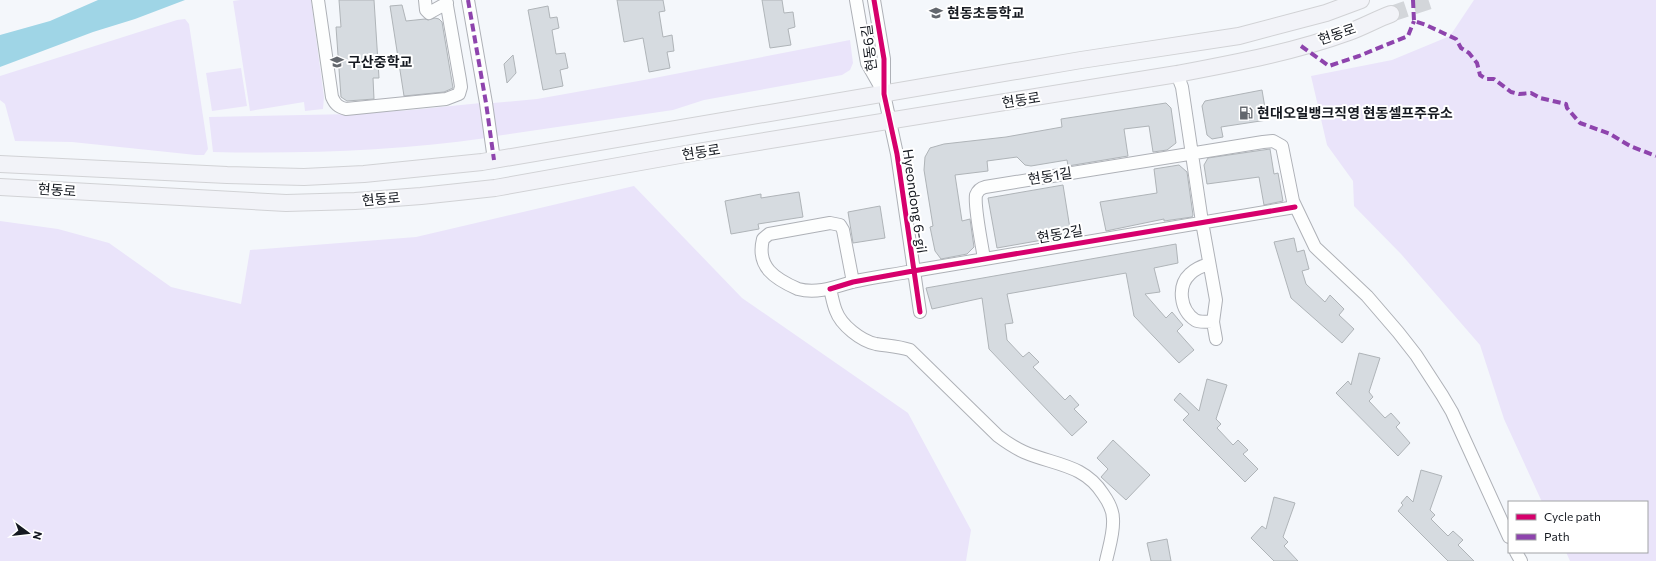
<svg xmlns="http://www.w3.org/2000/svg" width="1656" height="561" font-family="Commissioner,'Noto Sans KR',sans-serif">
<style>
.green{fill:#eae4fa}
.water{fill:#9fd5e6}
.building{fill:#d6dbe0;stroke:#afb4b8}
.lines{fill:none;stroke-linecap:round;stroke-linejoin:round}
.major-tunnel{stroke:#d3d6da;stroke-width:16;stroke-dasharray:16 8;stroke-linecap:butt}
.minor-casing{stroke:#aeb1b7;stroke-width:14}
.major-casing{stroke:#d1d2d5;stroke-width:18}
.minor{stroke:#fdfefe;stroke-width:12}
.major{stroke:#f2f3f8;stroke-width:16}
.quiet{stroke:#8e44ad;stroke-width:4;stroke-dasharray:8 4;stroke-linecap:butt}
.cycleway-casing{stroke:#fff;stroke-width:8}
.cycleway{stroke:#d6006c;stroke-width:5}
.labels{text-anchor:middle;stroke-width:4;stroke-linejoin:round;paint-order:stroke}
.poi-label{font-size:14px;font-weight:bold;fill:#151920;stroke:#fff;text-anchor:start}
.street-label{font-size:14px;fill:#151920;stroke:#fff}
</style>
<rect width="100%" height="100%" fill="#f4f7fb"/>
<path class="green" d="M240 0H311L324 97 323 109 305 111 304 102 250 111 233 1Z
M1474 0H1656V561H1570L1566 552H1647V502H1542L1504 419 1480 345 1401 254 1354 206 1353 181 1327 145 1311 76 1392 60 1450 36Z
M185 19 189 24 208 149 204 155H196L72 142 15 141 5 104 0 100V76L177 20Z
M850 40 853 63 850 70 842 75 704 100 673 110 496 136 493 103 537 99 644 80Z
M241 68 247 106 212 111 206 73Z
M481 103 486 138C395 151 304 154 213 152L209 117 352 114 411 110Z
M634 186 742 298 908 413 971 530 966 561H0V221L58 229 109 243 171 287 241 304 250 250 416 237Z"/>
<path class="water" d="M98 0H185L135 19 93 32 0 67V35L50 21Z"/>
<path class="building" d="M339 0H374L379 78H373L374 99 347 101 341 97 336 27H341Z
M617 0H663L665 11 659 12 663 37 672 35 674 51 667 52 670 68 649 72 643 38 624 42Z
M762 0H782L784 13 793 12 795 27 788 29 791 45 770 48Z
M402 5 406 21 425 19 428 20 435 18 439 19 442 22 453 88 444 92 404 96 390 6Z
M548 6 550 18 557 17 559 28 552 30 556 54 565 53 568 68 560 70 563 86 543 90 528 10Z
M513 55 516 73 507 83 504 64Z
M1262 90 1267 120 1221 127 1223 137 1212 139 1207 135 1202 106 1205 101Z
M1166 103 1171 108 1176 143 1167 150 1153 152 1149 126 1124 129 1128 156 1068 166 1067 160 1031 166 1025 165 1017 157 987 161 988 171 955 175 962 221 970 219 974 247 967 254 941 259 935 251 930 227 933 226 924 170 925 157 930 148 944 144 1006 137 1062 127 1061 119Z
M1270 149 1274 174 1278 173 1283 201 1264 205 1259 177 1207 184 1204 165 1208 158Z
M1179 165 1187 172 1193 215 1192 217 1164 221V219L1106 231 1100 202 1157 193 1154 169Z
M1063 185 1071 235 997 248 988 198Z
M799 192 803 217 758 224 759 229 731 234 725 201 761 194V198Z
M880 206 885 238 853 243 848 212Z
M1294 238 1297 252 1304 250 1309 269 1302 271 1306 284 1325 302 1330 295 1344 309 1339 315 1354 329 1342 343 1291 298 1274 242Z
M1176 244 1178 263 1154 268 1160 292 1145 294 1166 318 1172 312 1183 325 1177 331 1194 350 1179 363 1134 316 1126 273 1007 294 1013 323 1005 324 1007 340 1023 357 1029 352 1039 362 1033 367 1065 400 1070 395 1079 405 1074 409 1087 422 1072 436 989 349 982 298 932 309 926 288Z
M1359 353 1380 358 1369 392 1373 397 1369 401 1385 418 1391 413 1400 423 1396 427 1410 443 1398 456 1336 393 1348 381 1351 385Z
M1207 379 1227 385 1216 419 1221 424 1217 428 1233 445 1238 440 1248 450 1243 454 1258 469 1245 482 1183 420 1189 414 1174 400 1180 393 1199 411Z
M1113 440 1150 475 1126 500 1101 477 1108 469 1097 458Z
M1421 470 1442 476 1430 510 1435 515 1431 519 1448 536 1453 531 1463 540 1458 545 1474 561H1448L1398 511 1403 505 1401 503 1407 496 1413 502Z
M1274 497 1295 503 1283 537 1288 542 1284 546 1298 561H1274L1251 538 1262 526 1266 529Z
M1167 539 1171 561H1151L1147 543Z"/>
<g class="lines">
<path class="major-tunnel" d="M1391 14 1433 0"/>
<g class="minor-casing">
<path id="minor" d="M318 0 332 97C335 104 338 107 346 109L446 99 459 94 461 87 460 80 446 0
M425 0 426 10 429 13 447 3
M468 0 486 103 494 160
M856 0 867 63 884 93
M874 0 884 59V94L897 154 920 312
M1177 74 1182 87 1202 222 1216 300 1213 322 1216 339
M984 259C982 245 974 207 976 195 978 190 981 188 985 187L1263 142 1273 141 1282 146 1293 201 1315 247 1367 296 1398 332 1416 355 1442 395 1452 412 1509 537
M1209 264C1202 266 1196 268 1190 274 1177 286 1180 310 1195 320 1200 323 1207 321 1213 322
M853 282 843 230 840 225 830 223 769 234 763 239C756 267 775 279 798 289 817 294 835 287 852 282 872 277 893 275 913 271L1295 207
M830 289C832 296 833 304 836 311 841 325 861 341 876 344 888 346 898 346 910 350L998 436C1006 442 1015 448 1024 452 1054 465 1084 464 1103 494 1108 501 1113 510 1113 519 1114 533 1109 547 1106 561
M1516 552 1521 561"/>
</g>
<g class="major-casing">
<path id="major" d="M0 164 227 175 304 177 364 174 482 162 1081 60 1239 36 1326 13 1361 0
M0 187 286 203 355 201 421 196 495 188 691 153 1177 74C1235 63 1294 52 1349 32 1363 27 1377 19 1391 14"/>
</g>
<use href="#minor" class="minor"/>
<use href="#major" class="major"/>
<path class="quiet" d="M468 0 486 103 494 160
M1413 0 1414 21 1426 25 1456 39 1461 48 1469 53 1477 63 1480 75 1486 79H1494L1511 92 1519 94 1531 93 1540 98 1566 104 1567 108 1580 123 1610 134 1630 146 1656 156
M1301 46 1329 66 1359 56 1408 36 1414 21"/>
<g class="cycleway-casing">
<path id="cycleway" d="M874 0 884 59V94L897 154 920 312
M830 289 853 282 913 271 1295 207"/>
</g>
<use href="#cycleway" class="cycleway"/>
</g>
<defs>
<g id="school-bare" transform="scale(1.08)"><path d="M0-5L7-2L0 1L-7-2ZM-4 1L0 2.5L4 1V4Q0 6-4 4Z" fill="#63676d" stroke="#fff" stroke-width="2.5" paint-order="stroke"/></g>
<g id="fuel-bare" transform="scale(1.08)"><path d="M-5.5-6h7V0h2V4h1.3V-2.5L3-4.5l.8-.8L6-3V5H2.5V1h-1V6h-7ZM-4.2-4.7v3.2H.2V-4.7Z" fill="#63676d" stroke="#fff" stroke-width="2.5" paint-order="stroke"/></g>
</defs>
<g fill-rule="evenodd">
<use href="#school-bare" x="936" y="13"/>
<use href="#school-bare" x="337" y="62"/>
<use href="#fuel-bare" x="1246" y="113"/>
</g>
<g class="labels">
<g class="poi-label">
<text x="947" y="18">현동초등학교</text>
<text x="348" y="67">구산중학교</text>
<text x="1257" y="118">현대오일뱅크직영 현동셀프주유소</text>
</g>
<g class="street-label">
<text transform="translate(1337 34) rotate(-19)" y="5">현동로</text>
<text transform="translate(869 48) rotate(-97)" y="5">현동6길</text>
<text transform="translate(1021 100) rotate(-9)" y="5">현동로</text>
<text transform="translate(701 152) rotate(-9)" y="5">현동로</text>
<text transform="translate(1050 176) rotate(-9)" y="5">현동1길</text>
<text transform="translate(57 190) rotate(4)" y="5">현동로</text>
<text transform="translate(381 199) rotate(-5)" y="5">현동로</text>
<text transform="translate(915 201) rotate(82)" y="5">Hyeondong 6-gil</text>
<text transform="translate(1060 234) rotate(-10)" y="5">현동2길</text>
</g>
</g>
<rect x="1508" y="501" width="140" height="52" fill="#ffffff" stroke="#a1a3a6"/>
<rect x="1516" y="514" width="20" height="6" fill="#d6006c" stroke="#a1a3a6"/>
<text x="1544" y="521" font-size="12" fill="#151920">Cycle path</text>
<rect x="1516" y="534" width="20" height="6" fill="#8e44ad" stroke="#a1a3a6"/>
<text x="1544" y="541" font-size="12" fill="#151920">Path</text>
<g transform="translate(28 533) rotate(105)" stroke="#ffffff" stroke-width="3" paint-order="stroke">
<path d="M0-3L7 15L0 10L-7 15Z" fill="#151920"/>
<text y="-6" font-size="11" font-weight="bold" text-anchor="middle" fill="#151920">N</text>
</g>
</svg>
